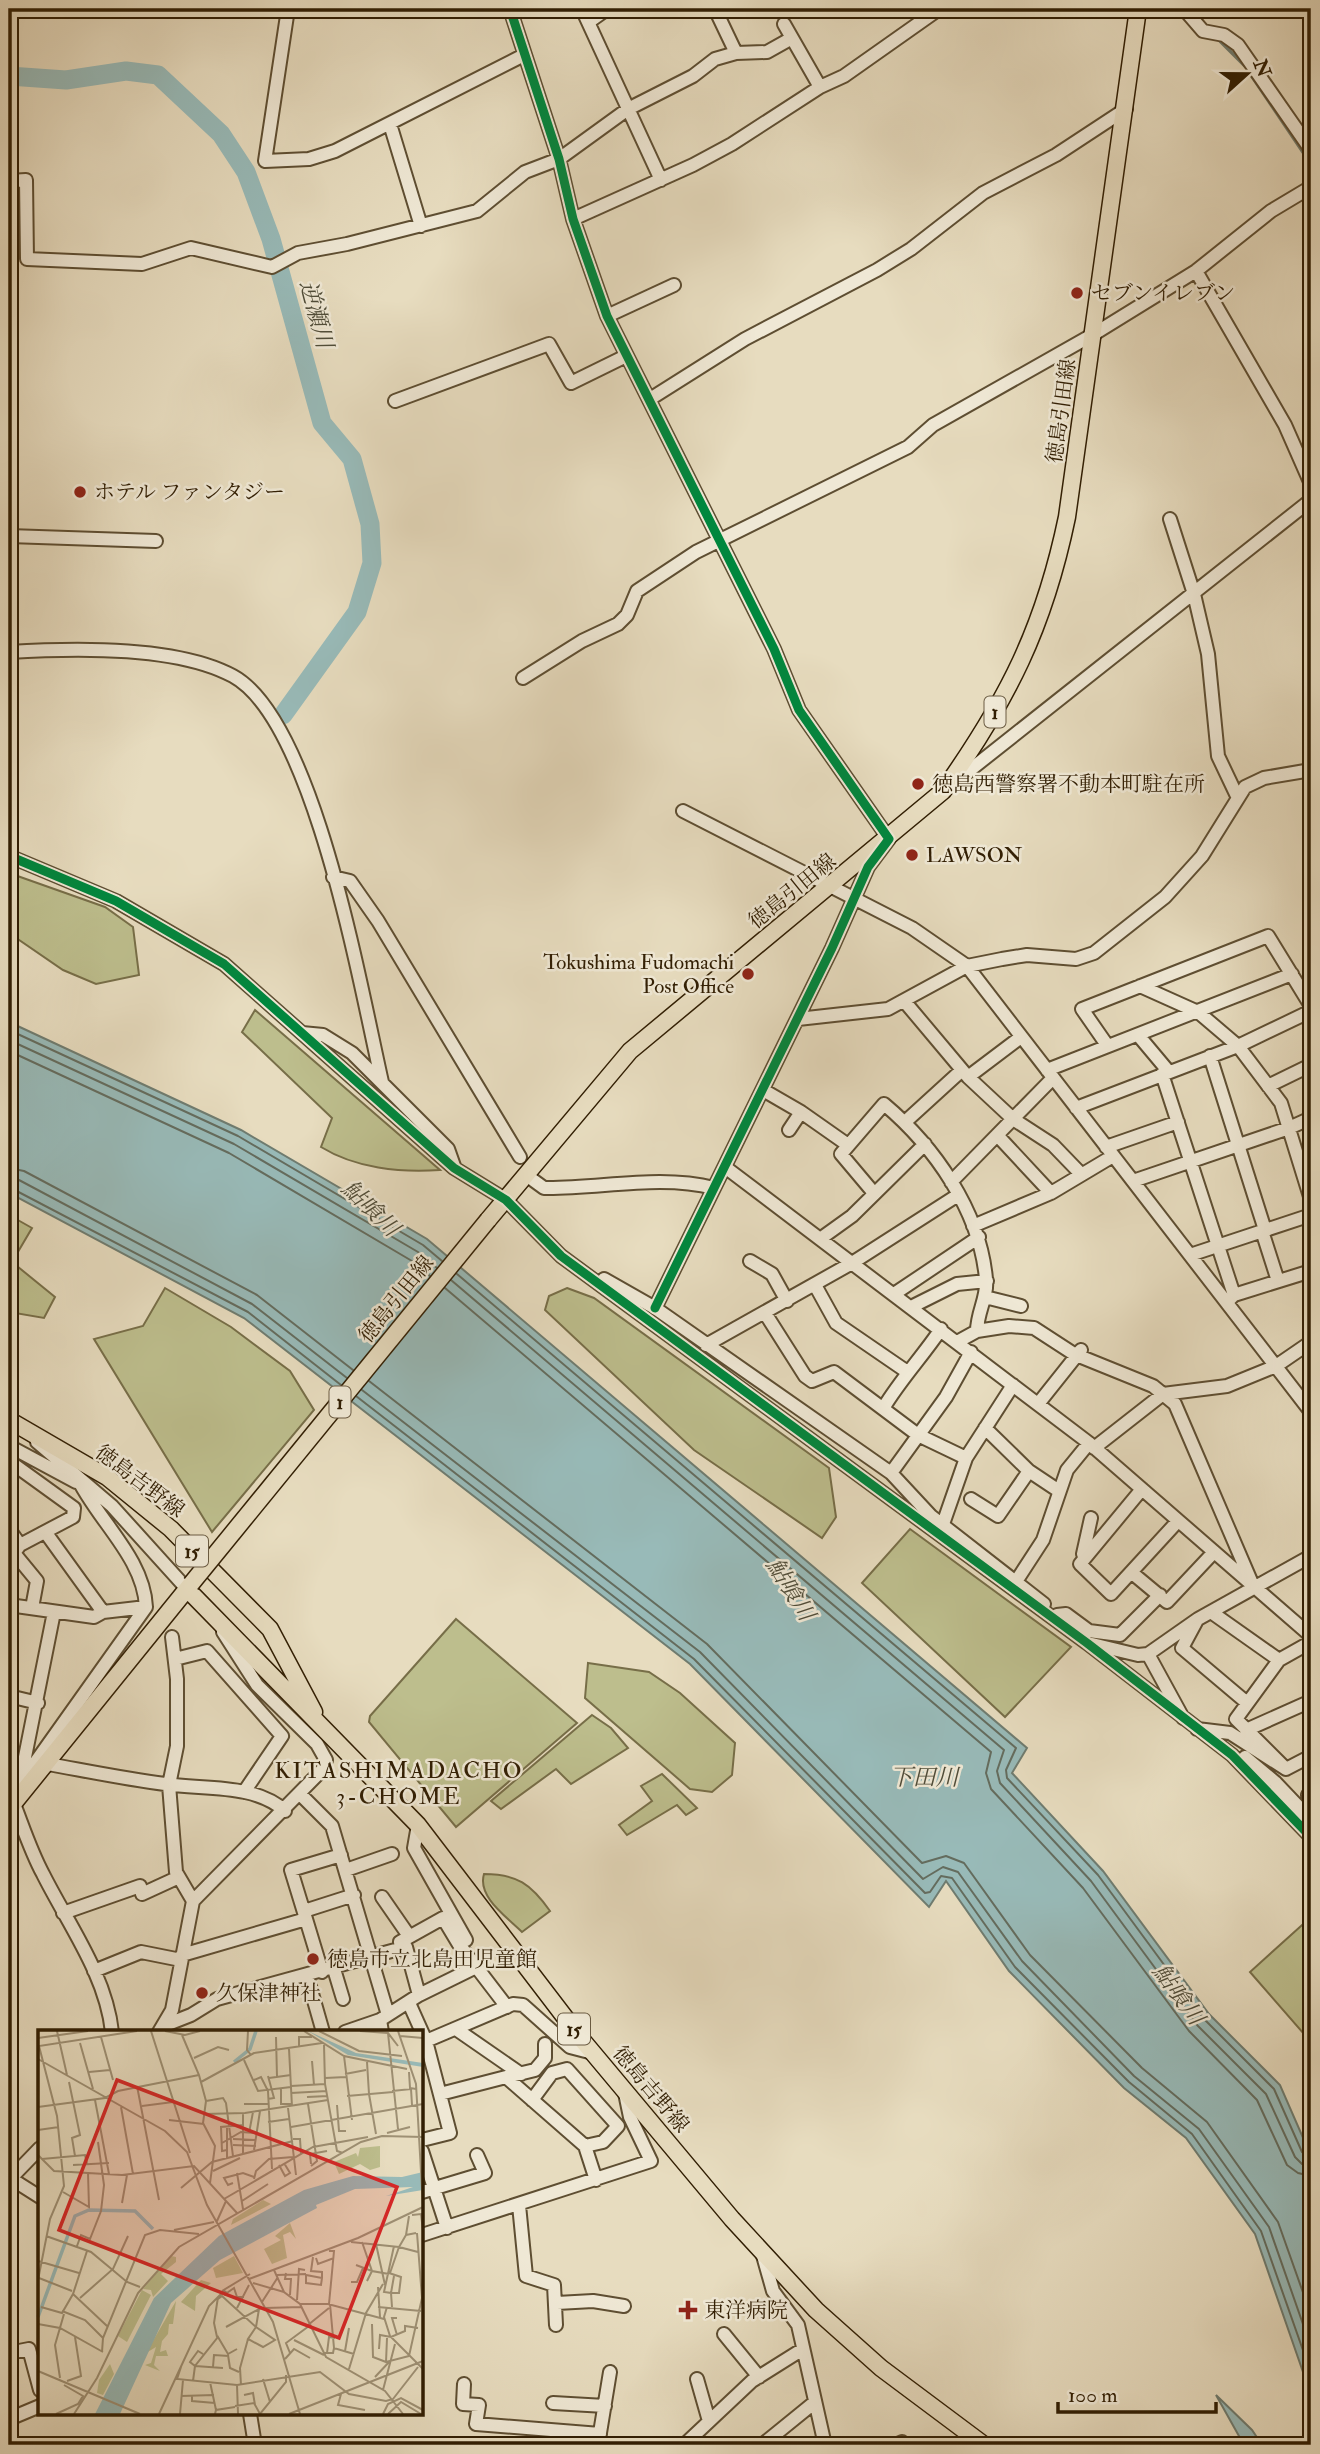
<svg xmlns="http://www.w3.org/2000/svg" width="1320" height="2454" font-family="'IM FELL Double Pica','Noto Serif JP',serif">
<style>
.green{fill:#bdbe8d;stroke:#776e48;stroke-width:2}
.water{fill:#98bab8;stroke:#6f7c70;stroke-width:2}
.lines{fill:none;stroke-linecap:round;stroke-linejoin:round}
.shore{stroke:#646c5e;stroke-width:2}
.stream{stroke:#6f7c70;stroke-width:3.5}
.river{stroke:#98bab8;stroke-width:19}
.minor-casing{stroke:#5e4e32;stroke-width:16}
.major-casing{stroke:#311e03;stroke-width:19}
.minor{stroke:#efe8d5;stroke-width:12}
.major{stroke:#e7dcbf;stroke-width:16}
.major-bridge-casing{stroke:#311e03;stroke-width:19;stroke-linecap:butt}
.major-bridge{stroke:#e7dcbf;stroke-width:16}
.cycleway-casing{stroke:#efe8d5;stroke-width:13}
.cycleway{stroke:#00873e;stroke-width:9}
.poi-dot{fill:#8f2418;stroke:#efe8d5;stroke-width:2.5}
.labels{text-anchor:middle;stroke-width:5;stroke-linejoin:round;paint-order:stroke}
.shield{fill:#efe8d5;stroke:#6a5b42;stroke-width:2}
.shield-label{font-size:19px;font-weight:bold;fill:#311e03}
.poi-label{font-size:21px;fill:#311e03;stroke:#efe8d5;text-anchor:start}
.street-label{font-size:21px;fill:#311e03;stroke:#efe8d5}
.water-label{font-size:23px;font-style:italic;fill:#504d39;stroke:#efe8d5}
.neighbourhood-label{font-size:23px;letter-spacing:2px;fill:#311e03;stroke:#efe8d5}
.inset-river{fill:none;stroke:#98bab8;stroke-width:3.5}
.inset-road{fill:none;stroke:#9e9074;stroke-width:2}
.view{fill:#d62828;fill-opacity:0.15;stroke:#d62828;stroke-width:3.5}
.inset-edge{fill:none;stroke:#311e03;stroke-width:3.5}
</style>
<rect width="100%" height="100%" fill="#e7dcbf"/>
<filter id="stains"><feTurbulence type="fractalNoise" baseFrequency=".00286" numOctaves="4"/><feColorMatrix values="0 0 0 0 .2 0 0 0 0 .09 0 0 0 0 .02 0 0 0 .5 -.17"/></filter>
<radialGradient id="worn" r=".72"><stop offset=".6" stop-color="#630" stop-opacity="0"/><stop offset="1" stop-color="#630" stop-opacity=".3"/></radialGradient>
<path class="green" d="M9 873 105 907 133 927 139 975 96 984 63 970 9 933Z
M255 1010 440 1170C400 1173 355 1168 321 1147L332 1118 242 1032Z
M9 1215 32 1228 12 1262 55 1297 44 1318 9 1312Z
M165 1288 231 1327 290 1371 314 1410 212 1532 94 1339 143 1326Z
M567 1288 594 1298 829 1468 836 1517 822 1538 694 1450 545 1310 549 1296Z
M910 1529 1071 1647 1005 1717 862 1583Z
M456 1619 577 1723 456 1827 369 1722 370 1716Z
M588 1663 649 1672 680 1693 735 1743 732 1775 712 1792 690 1789 585 1698Z
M592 1715 611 1728 628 1748 571 1784 556 1769 501 1809 491 1801Z
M662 1774 697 1808 686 1815 677 1805 627 1835 619 1825 652 1801 641 1786Z
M484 1874C517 1874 531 1884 550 1911L522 1932C507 1917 477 1897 484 1874Z
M1311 1917V2042L1250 1972Z"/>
<path class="water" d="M9 1022 241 1130 427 1239 1027 1748 1012 1773 1103 1871 1209 2014 1280 2085 1311 2156V2395L1255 2234 1186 2138 1124 2088 1009 1971 946 1881 929 1907 690 1664 244 1318 9 1193Z
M1216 2395 1252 2430 1262 2445H1244Z"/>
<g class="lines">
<path class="shore" d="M9 1030 238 1136 423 1245 442 1261
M9 1040 234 1144 418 1252 437 1268
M9 1051 229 1153 412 1261 430 1276
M9 1168 24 1171 257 1295 353 1370
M9 1178 19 1180 252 1304 347 1378
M9 1187 248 1312 341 1385
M457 1274 1016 1748 1006 1770 1007 1778 1098 1875 1204 2019 1274 2089 1302 2152 1311 2156
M451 1280 1004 1750 997 1771 1000 1783 1091 1881 1197 2025 1266 2094 1295 2157 1302 2164 1311 2165
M445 1288 991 1752 986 1773 991 1789 1083 1888 1189 2031 1257 2100 1287 2165 1298 2173 1311 2176
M369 1381 707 1644 922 1863 946 1856 964 1863 1030 1955 1142 2068 1207 2122 1278 2222 1311 2315
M362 1390 700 1652 923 1879 943 1867 958 1872 1022 1961 1134 2076 1199 2129 1269 2227 1311 2347
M356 1396 694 1659 925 1893 930 1892 941 1876 952 1878 1015 1967 1129 2082 1192 2134 1261 2231 1311 2373"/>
<path class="stream" d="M1218 39 1245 66
M1251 75 1311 164"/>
<path class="river" d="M9 76 66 80 126 71 158 75 221 134 246 172 271 239 322 423 352 459 370 524 372 563 357 612 283 715"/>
<g class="minor-casing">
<path id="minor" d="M288 9 265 161 309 159 335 151 524 55
M510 9 559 159 573 219 607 316 774 649 799 710 889 839 868 867 832 948 655 1308
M582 9 661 180
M715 9 736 53
M1184 9 1203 31 1224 35 1238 45 1311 150
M590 21 607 9
M784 24 820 87
M390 124 421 226
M9 181 26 180 27 259 142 264 191 248 272 267 298 253 347 244 477 211 525 172 559 159 628 109 693 76 715 59 736 53 767 52 792 38
M573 219 693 165 732 144 820 87 844 76 939 9
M1196 271 1285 425 1311 484
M607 316 674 285
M650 399 745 339 877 270 911 249 983 193 1056 155 1126 109
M395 401 549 344 571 383 626 356
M1170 519 1194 594 1208 654 1218 756 1237 796
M9 536 156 541
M9 652C72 648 176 645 233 676 315 721 361 991 382 1082
M523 678 582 641 618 624 627 615 637 591 696 552 908 447 933 425 1094 334 1196 271 1271 211 1311 187
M946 789 1311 500
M683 811 912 928 967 966 1311 1412
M9 856 116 901 224 964 454 1168 506 1200 561 1256 1087 1643 1232 1755 1311 1837
M333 877 350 881 378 921 520 1157
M1140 986 1198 1012 1238 1046 1281 1103 1311 1200
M905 1002 968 1077 1013 1119 1053 1145 1081 1174
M798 1019 888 1009 967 966 1002 959 1027 955 1076 959 1094 953 1165 897 1202 856 1245 787 1264 778 1311 770
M302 1033 323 1035 352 1053 448 1149 454 1166
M1138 1035 1169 1072
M1107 1045 1082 1009 1268 936 1311 1006
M1210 1056 1265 1230
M1047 1070 1292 974
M1162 1074 1234 1295
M968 1077 1021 1037
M1268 1086 1311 1065
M763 1090 801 1112 848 1145
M1076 1108 1238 1046 1311 1011
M905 1122 962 1070
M789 1130 801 1112
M997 1135 1051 1193
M1106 1147 1178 1122
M725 1167 1089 1443 1311 1636
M533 1180 544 1188C600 1189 659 1174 714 1188
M1133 1181 1289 1128 1311 1118
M951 1182 1053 1078
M873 1192 841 1154 884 1104C934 1146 980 1211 986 1279 988 1297 977 1312 977 1331
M973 1226 1051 1193 1113 1156
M1262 1231 1278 1281
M820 1239 852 1216 925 1144
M1190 1255 1311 1215
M750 1261 772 1274 787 1301
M604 1279 655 1308 891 1473 931 1516 1044 1604
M815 1285 836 1323 906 1371
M894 1294 979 1237
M985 1297 1021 1306
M1230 1299 1234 1295 1311 1271
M911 1307 957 1284 987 1281
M765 1313 805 1376 812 1381 834 1372 918 1435 966 1458
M957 1342 977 1331 1009 1326 1034 1328 1074 1354 1153 1386 1175 1404 1251 1581
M706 1345 852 1263 958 1195
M1038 1404 1081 1350
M884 1407C901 1379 922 1357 941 1329
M985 1428 1029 1471 1059 1491
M37 1442 112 1506 187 1589
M9 1446 76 1482
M1094 1448 1163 1394 1227 1386 1276 1366 1311 1342
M9 1461 74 1508 73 1517 20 1545 14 1553 37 1581 32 1608
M891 1473 946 1397 971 1352
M1142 1489 1080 1564 1111 1594 1178 1521
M971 1499 998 1516 1029 1471
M943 1524 966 1458 1013 1385
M9 1529 20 1545
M46 1533 103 1612
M1083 1554 1091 1518
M1131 1572 1167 1602 1214 1552
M1017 1580 1043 1540 1067 1470 1089 1443
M9 1605 94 1617 103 1612 146 1607
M1211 1612 1279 1660
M1057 1615 1066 1614 1089 1631 1120 1635 1160 1595
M1196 1622 1182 1648 1246 1702
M172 1637 177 1679V1746L169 1785 176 1872 193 1901
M1092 1644 1138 1655 1148 1654 1198 1619 1311 1556
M1148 1654 1183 1718
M175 1659 207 1651 282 1736 244 1792
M9 1696 38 1703
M1197 1729 1230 1733 1286 1769 1311 1756
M1246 1730 1311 1701
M1245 1757 1275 1782 1311 1820
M48 1764C87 1771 126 1779 165 1784 204 1790 254 1783 285 1811
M1286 1769 1236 1719 1279 1660 1311 1642
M21 1777 54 1612
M20 1784 146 1607C144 1557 95 1518 76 1475
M1311 1793 1308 1795 1311 1802
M300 1794 332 1826 388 2015
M14 1804C23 1827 31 1852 43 1874 68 1924 106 1975 112 2032
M418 1825 414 1848 466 1940 458 1943 507 2007
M346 1870 392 1854
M382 1897 409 1936
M304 1911 354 1895
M63 1913 140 1886 142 1894 179 1877
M306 1919 322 1972
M401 1949 400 1942 443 1918 458 1943
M182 1955 306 1919 291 1870 341 1855
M334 1969 343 1999
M94 1971 141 1952 181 1960
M307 1976 323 2032
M409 2003 426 2041
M380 2020 419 1995 476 1967
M163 2026 191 2015 217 1999 406 1947 419 1995
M456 2029 521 2074
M159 2032 172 2010 193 1901 323 1769 326 1760 317 1744 257 1685 223 1632
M345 2032 380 2020 382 2032
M545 2044V2058L535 2070 506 2077 585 2146 596 2180
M440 2094 506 2077
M532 2100 552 2073 567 2069 618 2126 603 2142 585 2146
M422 2140 450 2133 426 2041 513 2004 523 2005 570 2047 593 2053
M422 2151 447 2228
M10 2178 40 2197
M9 2180 40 2148
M422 2192 485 2173 477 2155
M519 2205 526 2276 554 2285 556 2325
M422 2235 651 2161 630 2117 625 2093
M762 2252 773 2291 798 2325 825 2445
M557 2303 593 2301 624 2306
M724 2334 759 2377
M9 2353 29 2349 40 2390
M697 2379 709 2421
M464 2384 463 2404 479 2405 476 2424 600 2434
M553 2403 605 2406
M250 2414 255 2445
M9 2419 40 2406
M598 2445 610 2372
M684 2445 752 2381 803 2349
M762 2445 815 2402
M895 2445 902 2442"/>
</g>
<g class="major-casing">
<path id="major" d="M488 1220 630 1051 943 791C1008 699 1044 628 1067 517L1138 9
M14 1423 107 1477 171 1529 270 1629 314 1712
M187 1589 418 1825 583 2041 732 2219 816 2310 881 2368 984 2445
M9 1809 191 1584"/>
</g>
<use href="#minor" class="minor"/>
<use href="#major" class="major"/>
<g class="major-bridge-casing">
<path id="major-bridge" d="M191 1584 488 1220"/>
</g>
<use href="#major-bridge" class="major-bridge"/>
<g class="cycleway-casing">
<path id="cycleway" d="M510 9 559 159 573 219 607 316 774 649 799 710 889 839 868 867 832 948 655 1308
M9 856 116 901 224 964 454 1168 506 1200 561 1256 1087 1643 1232 1755 1311 1837"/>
</g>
<use href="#cycleway" class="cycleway"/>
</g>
<g class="poi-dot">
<circle cx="1077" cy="293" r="7"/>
<circle cx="80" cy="492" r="7"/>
<circle cx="918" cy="784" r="7"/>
<circle cx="912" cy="855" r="7"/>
<circle cx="748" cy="974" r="7"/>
<circle cx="313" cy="1959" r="7"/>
<circle cx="202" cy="1993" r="7"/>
<path d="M684.5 2299.5h7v7h7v7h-7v7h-7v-7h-7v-7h7z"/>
</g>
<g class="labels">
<g class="shield">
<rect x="984.5" y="696.5" width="21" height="31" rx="5"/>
<rect x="329.5" y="1386.5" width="21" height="31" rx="5"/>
<rect x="176" y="1535.5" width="32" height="31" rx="5"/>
<rect x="558" y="2013.5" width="32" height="31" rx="5"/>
</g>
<g class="shield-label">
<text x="995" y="719">1</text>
<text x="340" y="1409">1</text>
<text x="192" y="1558">15</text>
<text x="574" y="2036">15</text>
</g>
<g class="poi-label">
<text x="1091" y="300">セブンイレブン</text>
<text x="94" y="499">ホテル ファンタジー</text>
<text x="932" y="791">徳島西警察署不動本町駐在所</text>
<text x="926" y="862">LAWSON</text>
<text x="734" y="969" text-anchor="end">Tokushima Fudomachi<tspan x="734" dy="24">Post Office</tspan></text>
<text x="327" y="1966">徳島市立北島田児童館</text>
<text x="216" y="2000">久保津神社</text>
<text x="704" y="2317">東洋病院</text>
</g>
<g class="street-label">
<text transform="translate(1061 411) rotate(-82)" y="7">徳島引田線</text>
<text transform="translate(792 891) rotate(-39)" y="7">徳島引田線</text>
<text transform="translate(396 1299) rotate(-51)" y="7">徳島引田線</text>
<text transform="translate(140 1481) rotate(37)" y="7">徳島吉野線</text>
<text transform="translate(651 2089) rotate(50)" y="7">徳島吉野線</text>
</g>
<g class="water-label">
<text transform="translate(317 314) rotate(75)" y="8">逆瀬川</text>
<text transform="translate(371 1208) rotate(44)" y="8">鮎喰川</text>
<text transform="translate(791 1589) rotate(58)" y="8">鮎喰川</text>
<text x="924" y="1785">下田川</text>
<text transform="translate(1179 1994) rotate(54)" y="8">鮎喰川</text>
</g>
<g class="neighbourhood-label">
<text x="399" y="1778">KITASHIMADACHO<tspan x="399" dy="26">3-CHOME</tspan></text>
</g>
</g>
<g transform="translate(38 2030)">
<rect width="385" height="385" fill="#e7dcbf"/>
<path d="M342 116V137L332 140 322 134 301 144 296 132 318 123 320 127 322 118ZM225 170 233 174 193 195 195 189ZM252 193 258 209 252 202 245 205 249 228 234 234 226 219 243 210 237 206ZM133 226 138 227V232L123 244 130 251 115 267 113 260 105 259ZM196 226 205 243 178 248 175 238ZM163 250 173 253 158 266 157 281 143 272ZM104 260 113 265 89 312 80 306ZM138 271 135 294H131L130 304 124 311 122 322 128 320 130 326H118L116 335 122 341 107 335 113 333 118 317 108 323ZM72 334 76 344 65 365 59 363 61 350Z" fill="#bdbe8d"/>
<path d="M270 1 318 23 385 33V37L310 25ZM385 142V160L348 166 375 157 317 159 278 175 279 178 182 230 133 273 82 384H57L116 268 181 206 266 160 315 146 364 147Z" fill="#98bab8"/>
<path class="inset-river" d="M196 32 212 19 218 1M0 287 37 186 51 180 97 181 115 199"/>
<path class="inset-road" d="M19 1 29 45M113 1 152 123M127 1 147 5 162 1M210 1 209 20 213 25M266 1 306 26 369 39M281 1 321 21 364 26M322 1 350 3 360 16M360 1 378 54 385 177M350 3 360 99M144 5 161 45 168 71 165 93 177 116 172 153M362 6 385 8M63 7 75 50M238 7 239 47M0 8 50 1M42 13 55 59M286 15 287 54 299 121 305 123M261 17V7H274M251 19 254 77M306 26 314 90M156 28 180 17 191 20M0 29 127 101 149 122 169 175 235 292 262 384M206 30 220 61 253 57M274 31 276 55M329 32 331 64M51 42 72 40M371 42 372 58 378 59M307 44 328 40M231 48 253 45M287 48 308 47M216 50 223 47 230 61 234 139M31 52 42 105 34 108 37 126M163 52 216 23 284 13M99 56 121 170M253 56 287 54M243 59V74H253M354 61 373 59 374 75M253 63 289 61M331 64 338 104M309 66 355 62M269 67 290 66M230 69 236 68 230 46M57 70 71 144M168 71 185 68 188 73 195 126M206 74H230M270 74 279 131 273 136M299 75 301 101H308M104 76 135 72M0 77 67 68 80 61 161 45M83 77 95 144M250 78 258 145M205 83V123M166 84 207 83 290 70M131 90 166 94M230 92 251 89M189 96V128M253 97 385 74M0 100 21 97M211 103 215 82M349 103 372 97M195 109 217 110M255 109H262L263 124M184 113 203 102 217 103M195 115 218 116M189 120 184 121 183 97 206 95M216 120 222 81M0 125 16 141 84 145 156 136 199 183M4 129 47 125 49 134M273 134 272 124 289 121M35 135 71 133M241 135 247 146 252 143 246 133M175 141 202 128M199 143 205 179M216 149 218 141 231 129 255 127M195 153 190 155 186 148 205 143 216 147M143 158 174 132 255 111M25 162 51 177 50 143M186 169 275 117 330 107M204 171 230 154M84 173 89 145M374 185 383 184 385 201M371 186 368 205 378 203M179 191 188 171M136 200 176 192M368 205 361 217 380 222M8 206 53 222 89 252 102 257M313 212 361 217M324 212 334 241 351 244M338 214 347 255M39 216 43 205 52 209 63 181 66 155 60 112M291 221H296L291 274M275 227 273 241 284 242V248L283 255 268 253V245L284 248M278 228 280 234 296 228M0 231 41 243M318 235 334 241 329 251M236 240 246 262 262 274 288 327 347 361 365 384M248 243 247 249H253L252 265M351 243 363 247 361 263H353L356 246M352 243 361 217M239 245 268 244M1 248 34 261M211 249 320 208 385 177M0 250 12 189 26 156 19 86 1 16 99 1M313 252H319L325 238M215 253 246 262M340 257 342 287M184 261 212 244M188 261 186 265 196 258 199 267H206M35 264 69 296M42 268 75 239 90 206M180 269 184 266 218 297 210 309 225 317 237 310 218 297 221 279M259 270 261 239 267 240M224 272 240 247M262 274H290L346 289M292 274 296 318M3 277 24 283 35 264 49 221M340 277 383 281M349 277 346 287 352 306 385 339M354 277 353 263 346 262 356 216M199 278 211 255M227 278 263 277M24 281 47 290 65 308M0 294 22 298 65 322M334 294 335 327 348 332M270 295 291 278M188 297 223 278M359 305 354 288H359M179 307 176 293 180 267M349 308 348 332 371 326M256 310 286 325M341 319 342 305 353 307 367 301V296L380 298M307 321 311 298M64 322 65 308 107 205 122 200 161 204M252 323 248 313 271 296M285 323H295L296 318 316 324M289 323 291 307 297 308M190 325 192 338 201 342M371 326 384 268 379 203M247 329 256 319 272 328M157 336 185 338M157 336 152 332 160 321 165 324M143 337 139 349 199 355 282 342 311 364 348 371 355 369 380 337M175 337 176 325 191 326M311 339 328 283 345 254M0 341 102 384M337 347 352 331M22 348 17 315 26 284M225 349 232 372M29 351 43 346 37 307M155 351 157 336 180 307 190 324 199 319M172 352 178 380M199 355 200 384M203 355 202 338 210 309M345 360 357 314M303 364 300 375 327 380M154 365V371L177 373M206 365 215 363 217 375M143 366 176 365M197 376 216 373 222 384 248 352V345M18 384 40 374 45 366 26 355M36 384 59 348 100 263 141 217 323 112 344 106 385 107M121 384 171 276 187 260M142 384 145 350M177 384 178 380 197 377M251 384 385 331M345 384 350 374 363 368 385 380M350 384 363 372 383 384"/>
<path class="view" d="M79 50 359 157 301 308 21 200Z"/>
<rect width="385" height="385" class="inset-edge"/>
</g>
<rect width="1320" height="2454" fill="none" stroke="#e7dcbf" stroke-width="35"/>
<rect x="10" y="10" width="1299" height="2433" fill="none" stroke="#311e03" stroke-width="3.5"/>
<rect x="18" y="18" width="1285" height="2419" fill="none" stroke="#311e03" stroke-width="2"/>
<g transform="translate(1247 74) rotate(69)" stroke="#efe8d5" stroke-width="5" paint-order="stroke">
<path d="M0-5L12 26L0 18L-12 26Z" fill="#311e03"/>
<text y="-10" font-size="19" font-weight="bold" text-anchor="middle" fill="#311e03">N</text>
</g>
<path d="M1058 2402v10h158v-10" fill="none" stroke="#311e03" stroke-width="3.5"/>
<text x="1068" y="2402" font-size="21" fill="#311e03" stroke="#efe8d5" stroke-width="5" paint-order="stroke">100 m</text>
<rect width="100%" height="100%" filter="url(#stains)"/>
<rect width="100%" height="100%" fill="url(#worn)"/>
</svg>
